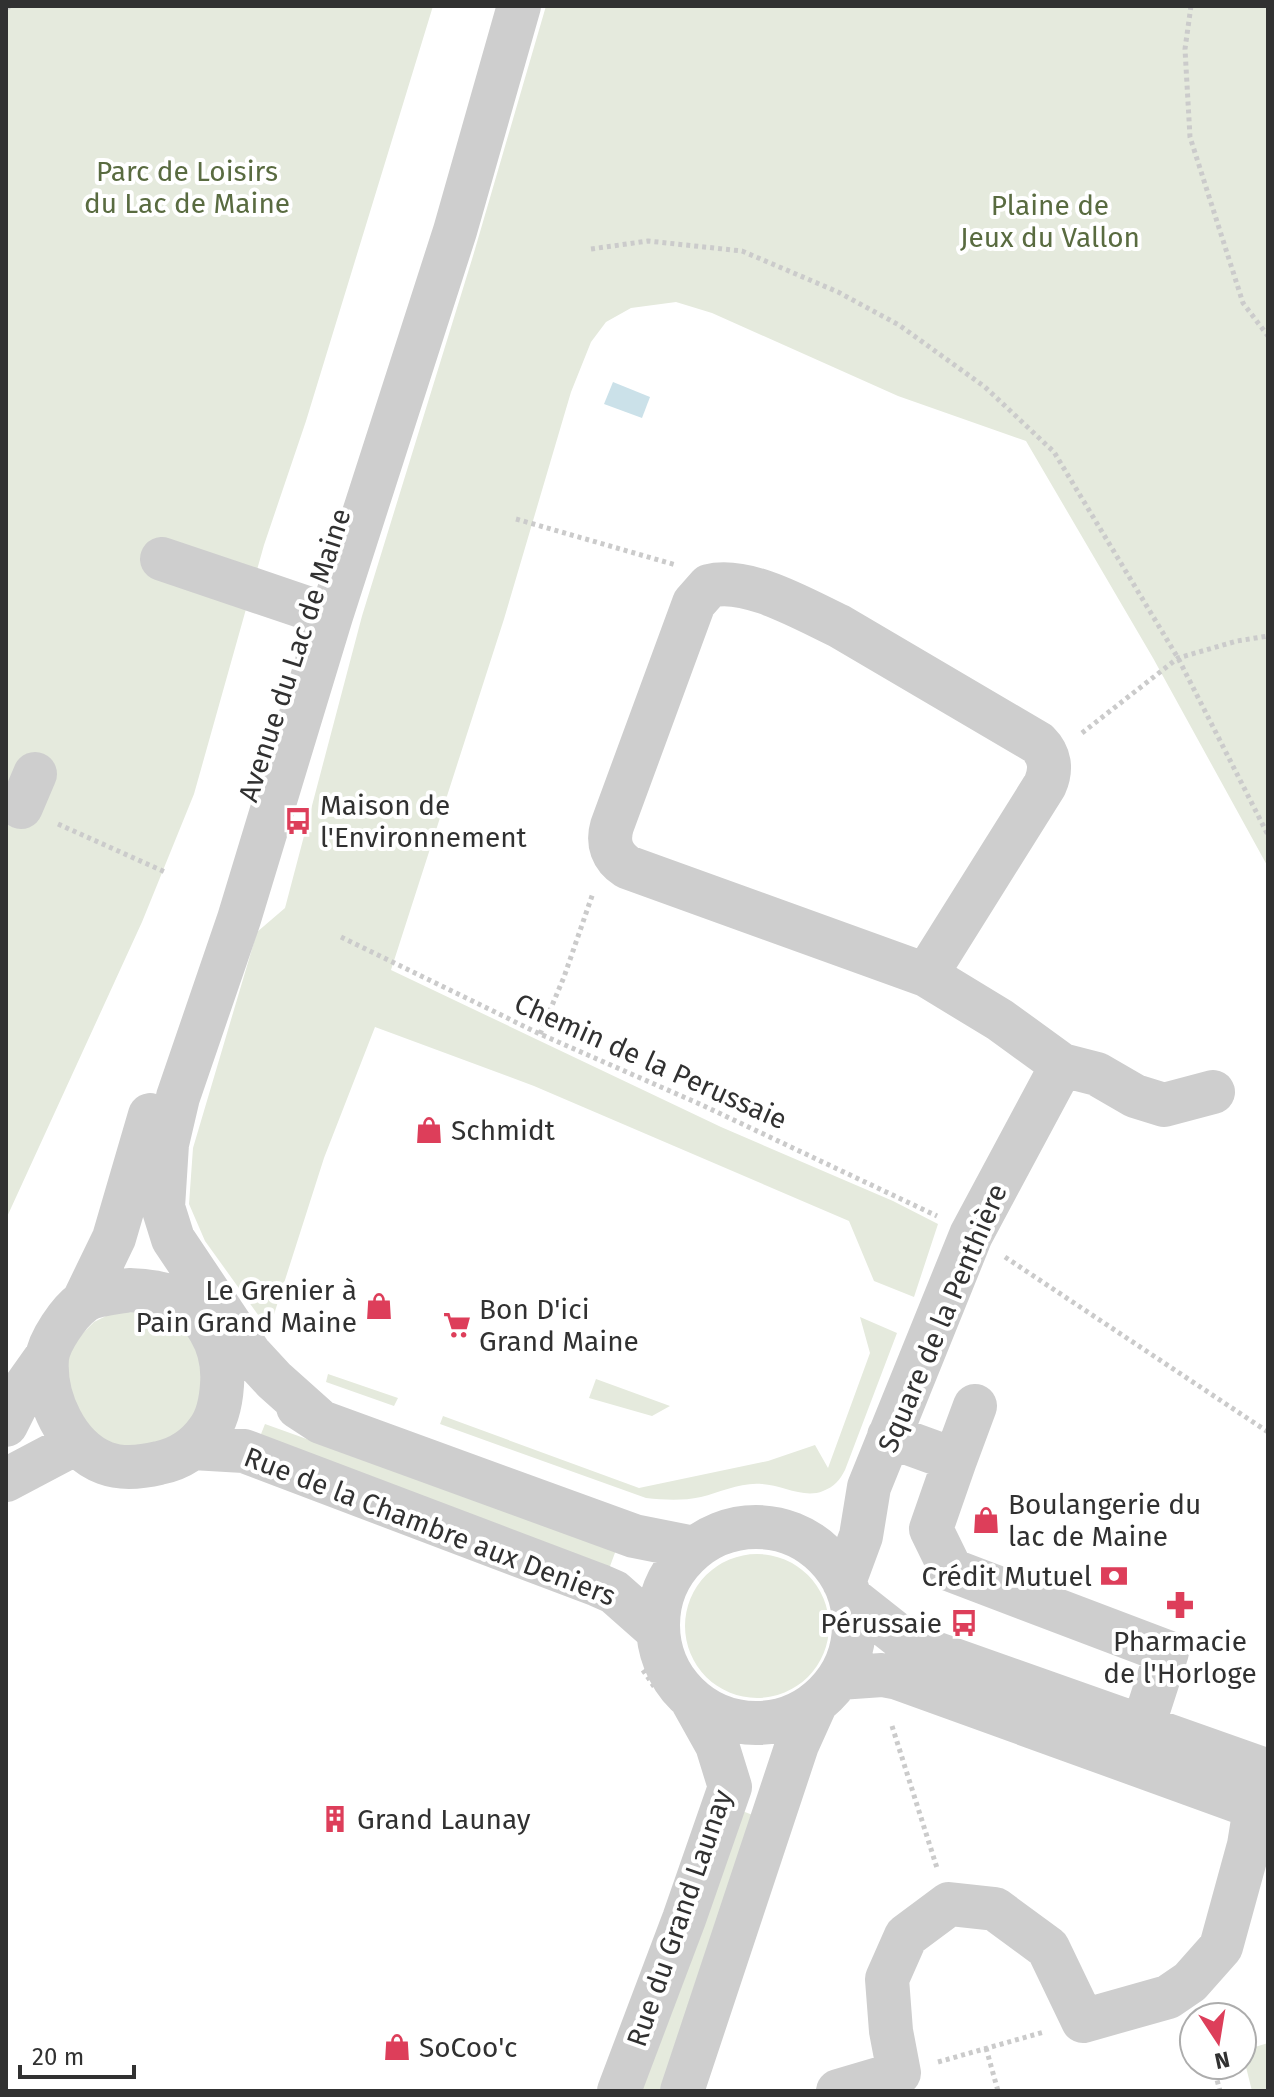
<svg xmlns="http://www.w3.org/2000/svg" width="1274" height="2097" font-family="'Fira Sans',sans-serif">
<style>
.green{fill:#e5eadd}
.water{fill:#cbe1e9}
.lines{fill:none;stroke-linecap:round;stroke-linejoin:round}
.path{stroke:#cbcbcb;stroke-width:5;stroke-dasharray:4 4;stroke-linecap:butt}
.minor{stroke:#cecece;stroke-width:44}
.labels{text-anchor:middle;stroke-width:8;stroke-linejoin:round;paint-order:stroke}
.park-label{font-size:28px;fill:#596b40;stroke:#fff}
.street-label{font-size:28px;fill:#313131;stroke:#fff}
.poi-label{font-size:28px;fill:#313131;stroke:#fff;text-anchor:start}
</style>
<rect width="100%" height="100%" fill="#fff"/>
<path class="green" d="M6 6H433L306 421 264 545 194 794 142 922 6 1219Z
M546 6H1268V867L1153 658 1026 441 898 396 712 313 676 302 631 308 606 322 591 342 571 392 504 619 391 970 721 1127 893 1201 938 1224 914 1297 874 1281 849 1221 534 1086 375 1027 324 1158 269 1330 205 1241 189 1204 193 1148 257 932 285 908 362 616 473 256Z
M139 1309 162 1314 183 1326 198 1345 207 1391 185 1433 142 1452 97 1441 69 1406 67 1360 77 1339 94 1322 114 1312Z
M860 1317 897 1333 845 1470C840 1480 834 1487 823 1491 804 1499 782 1485 762 1484 741 1482 721 1492 701 1497 682 1501 665 1500 646 1498L440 1424 443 1416 639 1488 768 1461 815 1445 828 1468 870 1353Z
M328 1374 398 1398 394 1406 326 1382Z
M596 1379 670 1406 652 1416 589 1398Z
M265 1424 616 1550 606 1577 255 1449Z
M685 1626a72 72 0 1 1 144 0a72 72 0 1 1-144 0Z
M737 1809 758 1817 662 2091H638Z
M1268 2043V2091H1252L1242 2051Z"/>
<path class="water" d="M613 382 650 397 642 418 604 404Z"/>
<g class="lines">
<path class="path" d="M1191 6 1185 49 1190 137 1243 303 1268 336
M6 8 12 6
M591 249 648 241 742 251 838 292 899 325 985 387 1054 452 1178 658 1268 835
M516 519 676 565
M1082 733 1178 658 1237 641 1268 636
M58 824 165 872
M341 937 540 1034 702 1105 937 1216
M540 1034 564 977 593 893
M1005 1257 1268 1432
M643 1670 655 1688
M892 1726 937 1868
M986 2048 998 2091
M938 2062 1044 2032
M1213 2065 1220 2091"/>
<path class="minor" d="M162 559 310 609
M21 807 35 774
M1062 1065 1097 1074 1135 1096 1164 1105 1213 1092
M129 1290C141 1291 154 1291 165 1295 205 1307 225 1346 222 1385 221 1400 218 1418 208 1431 196 1448 179 1459 159 1463 142 1467 121 1469 105 1463 66 1448 44 1397 47 1358 49 1341 69 1312 83 1302 93 1294 116 1293 129 1290Z
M84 1300 114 1238 150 1115
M298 1407 321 1422 634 1536 694 1548
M321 1422 274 1380 250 1354 173 1239 163 1207 167 1144 178 1097 239 919 331 616 455 231 519 6
M6 1425 25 1387 47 1356
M889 1436 955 1460 975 1406
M193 1448 244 1451 598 1585 614 1592 657 1630
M955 1460 931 1529 951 1570 1167 1652 1143 1726
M6 1480 76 1443
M658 1625a98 98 0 1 1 196 0a98 98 0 1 1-196 0Z
M844 1582 861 1536 869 1487 971 1235 1062 1065 1000 1020 926 975 627 867C612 857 607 843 612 826L694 603 709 586C747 576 805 610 839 626L1038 743C1050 755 1052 769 1045 785L926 975
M852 1599 909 1644 1268 1771
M839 1678 882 1675 898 1678 1268 1812
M619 2091 684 1919 730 1787 717 1745 693 1702
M682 2091 797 1745 815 1705
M838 2091 899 2073 891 2031 887 1979 906 1936 949 1904 995 1909 1048 1948 1083 2021 1168 1997 1190 1982 1221 1947 1249 1845 1255 1808 1243 1762"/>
</g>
<defs>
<g id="bus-bare" transform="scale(2.16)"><path d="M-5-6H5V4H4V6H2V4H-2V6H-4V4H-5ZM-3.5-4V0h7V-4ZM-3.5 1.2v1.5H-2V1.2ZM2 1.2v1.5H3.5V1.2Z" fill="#dd3e5a" stroke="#fff" stroke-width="2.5" paint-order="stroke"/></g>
<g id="shop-bare" transform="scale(2.16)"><path d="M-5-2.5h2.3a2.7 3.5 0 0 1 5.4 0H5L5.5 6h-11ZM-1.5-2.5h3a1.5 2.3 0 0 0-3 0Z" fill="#dd3e5a" stroke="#fff" stroke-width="2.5" paint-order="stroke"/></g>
<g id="supermarket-bare" transform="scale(2.16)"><path d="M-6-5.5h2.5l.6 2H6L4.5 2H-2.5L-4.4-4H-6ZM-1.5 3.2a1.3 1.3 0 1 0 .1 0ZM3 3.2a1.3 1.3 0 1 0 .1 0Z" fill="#dd3e5a" stroke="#fff" stroke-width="2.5" paint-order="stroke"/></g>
<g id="bank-bare" transform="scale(2.16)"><path d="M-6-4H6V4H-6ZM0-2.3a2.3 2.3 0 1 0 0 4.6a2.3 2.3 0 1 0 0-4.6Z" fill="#dd3e5a" stroke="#fff" stroke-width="2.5" paint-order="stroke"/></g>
<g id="pharmacy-bare" transform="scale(2.16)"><path d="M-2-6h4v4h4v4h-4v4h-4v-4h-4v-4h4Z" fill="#dd3e5a" stroke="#fff" stroke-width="2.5" paint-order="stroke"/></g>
<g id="building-bare" transform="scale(2.16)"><path d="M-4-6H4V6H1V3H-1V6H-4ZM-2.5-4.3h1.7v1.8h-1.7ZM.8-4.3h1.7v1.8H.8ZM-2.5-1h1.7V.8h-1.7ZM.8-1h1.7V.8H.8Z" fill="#dd3e5a" stroke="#fff" stroke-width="2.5" paint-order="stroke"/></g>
</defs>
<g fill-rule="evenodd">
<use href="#bus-bare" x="298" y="821"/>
<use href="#shop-bare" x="429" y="1130"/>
<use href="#shop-bare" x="379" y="1306"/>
<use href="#supermarket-bare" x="457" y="1325"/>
<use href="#shop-bare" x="986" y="1520"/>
<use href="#bank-bare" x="1114" y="1576"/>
<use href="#pharmacy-bare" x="1180" y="1605"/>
<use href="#bus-bare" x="964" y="1623"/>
<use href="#building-bare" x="335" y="1819"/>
<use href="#shop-bare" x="397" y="2047"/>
</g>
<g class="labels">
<g class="park-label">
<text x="187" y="181">Parc de Loisirs<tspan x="187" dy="32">du Lac de Maine</tspan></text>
<text x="1050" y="215">Plaine de<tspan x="1050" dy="32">Jeux du Vallon</tspan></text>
</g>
<g class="street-label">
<text transform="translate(294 655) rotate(-72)" y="10">Avenue du Lac de Maine</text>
<text transform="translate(651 1061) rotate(24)" y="10">Chemin de la Perussaie</text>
<text transform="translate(942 1318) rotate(-67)" y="10">Square de la Penthière</text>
<text transform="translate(430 1526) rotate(21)" y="10">Rue de la Chambre aux Deniers</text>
<text transform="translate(679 1918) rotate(-71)" y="10">Rue du Grand Launay</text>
</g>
<g class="poi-label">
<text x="320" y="815">Maison de<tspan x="320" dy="32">l'Environnement</tspan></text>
<text x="451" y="1140">Schmidt</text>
<text x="357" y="1300" text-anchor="end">Le Grenier à<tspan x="357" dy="32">Pain Grand Maine</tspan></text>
<text x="479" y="1319">Bon D'ici<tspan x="479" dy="32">Grand Maine</tspan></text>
<text x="1008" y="1514">Boulangerie du<tspan x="1008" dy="32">lac de Maine</tspan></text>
<text x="1092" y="1586" text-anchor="end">Crédit Mutuel</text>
<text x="942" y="1633" text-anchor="end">Pérussaie</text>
<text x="1180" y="1651" text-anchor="middle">Pharmacie<tspan x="1180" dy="32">de l'Horloge</tspan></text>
<text x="357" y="1829">Grand Launay</text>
<text x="419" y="2057">SoCoo'c</text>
</g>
</g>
<rect width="1274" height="2097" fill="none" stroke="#313131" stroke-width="16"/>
<g transform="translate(1218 2041) rotate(168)"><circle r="38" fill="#ffffff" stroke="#adadad" stroke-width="2"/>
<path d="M0-6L14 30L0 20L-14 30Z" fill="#dd3e5a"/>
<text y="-12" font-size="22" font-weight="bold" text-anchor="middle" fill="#313131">N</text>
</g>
<path d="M20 2065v12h114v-12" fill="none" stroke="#313131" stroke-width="4"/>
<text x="32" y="2065" font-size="24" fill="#313131" stroke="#ffffff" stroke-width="6" paint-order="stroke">20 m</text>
</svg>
